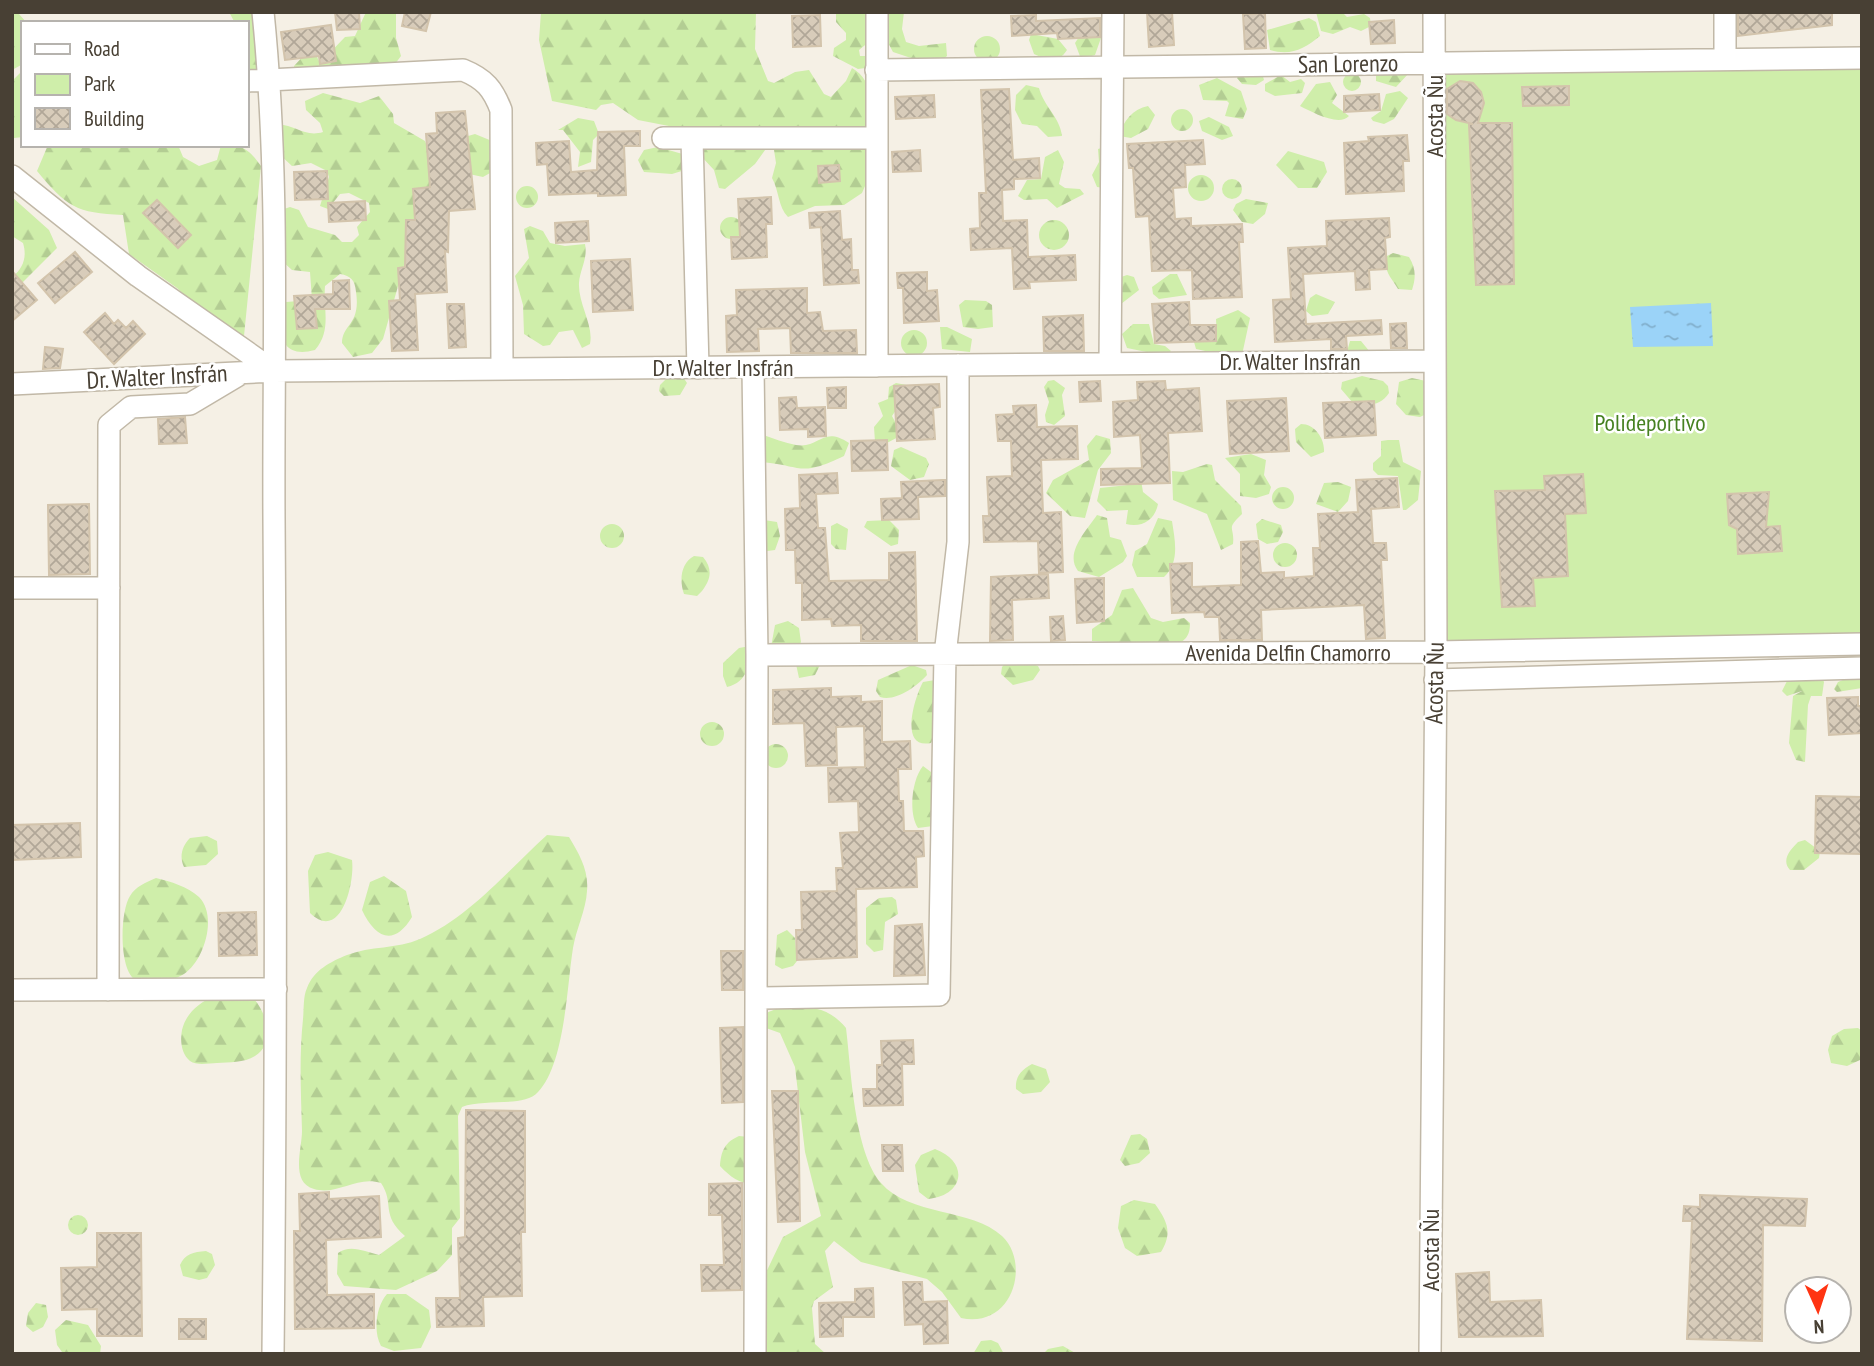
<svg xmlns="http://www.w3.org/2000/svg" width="1874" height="1366" font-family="'PT Sans Narrow',sans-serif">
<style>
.forest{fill:url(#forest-firs)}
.park{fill:#cfeeaa}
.water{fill:url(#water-ripples)}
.building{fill:url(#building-cross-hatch);stroke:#d3c4ac;stroke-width:2}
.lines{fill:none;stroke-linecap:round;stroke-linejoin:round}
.street-casing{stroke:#c1b8a7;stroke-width:24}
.street{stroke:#fff;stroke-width:21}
.labels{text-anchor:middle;stroke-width:5;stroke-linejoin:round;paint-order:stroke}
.street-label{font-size:24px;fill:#484034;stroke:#fff}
.park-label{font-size:24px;fill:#468121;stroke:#fff}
</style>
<defs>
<pattern id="forest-firs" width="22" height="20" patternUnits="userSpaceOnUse" patternTransform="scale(1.75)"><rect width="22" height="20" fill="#cfeeaa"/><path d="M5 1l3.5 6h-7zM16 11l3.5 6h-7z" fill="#b3cd93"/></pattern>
<pattern id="water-ripples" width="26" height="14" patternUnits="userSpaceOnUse" patternTransform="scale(1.75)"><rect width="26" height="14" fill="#9bd3f8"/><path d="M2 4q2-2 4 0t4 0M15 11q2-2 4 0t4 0" fill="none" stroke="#80adca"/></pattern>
<pattern id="building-cross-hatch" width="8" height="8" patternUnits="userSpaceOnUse" patternTransform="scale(1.75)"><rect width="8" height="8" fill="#d8ccba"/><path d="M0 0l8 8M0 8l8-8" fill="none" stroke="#b1a798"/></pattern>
</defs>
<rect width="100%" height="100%" fill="#f5f0e5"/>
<path class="forest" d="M12 12 19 14 27 23H23V64L12 70Z
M229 12H250L260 28 259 69 247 73V23H235Z
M366 12H396V38L401 56 395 64 294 76V66L307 52 316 55 320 63 345 37 355 36Z
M541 12H756L755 49 768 81 774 83 795 72 809 70 824 94 831 97 846 81 852 68C869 78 874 96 866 115L872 118 874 165 862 193 844 205 815 206 788 217C778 207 779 190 772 178L776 163 774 150 768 146 755 164 725 189 719 188 714 170 674 127 638 120 613 103 601 105 596 110 552 101 539 40Z
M836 12H880L870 41 859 50 860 56H867L873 67 858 69 833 56 834 48 846 40V33L836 22Z
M888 12H904L902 29 906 42 919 46 946 43 947 56 935 66 893 52 886 39Z
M1316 12H1342L1347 17 1364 14 1370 18 1371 26 1361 31 1350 27 1333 34 1321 31Z
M1309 18 1316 22 1320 36C1304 49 1291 56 1270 50L1267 30Z
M1098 30 1102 35 1095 55 1081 59 1075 43 1079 37Z
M1031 34 1058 39 1067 50C1057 65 1048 60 1034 54L1029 40Z
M974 49a13 13 0 1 1 26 0a13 13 0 1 1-26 0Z
M23 70V137L14 138 12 81Z
M1262 73 1264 80 1256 85 1242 84 1237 78 1238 75Z
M1409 73 1396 87 1376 81V74Z
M1343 82a9 9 0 1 1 18 0a9 9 0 1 1-18 0Z
M1281 75 1290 82 1301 79 1305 83 1302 93 1275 96 1265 91V84Z
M1217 78 1241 91 1247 109 1243 119 1225 116 1229 103 1227 101 1203 100 1199 85Z
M1330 82 1337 95 1332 103 1349 116C1339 127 1312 112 1300 106L1316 84Z
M1026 85 1039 88C1044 107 1060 117 1062 136L1048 137 1037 126 1022 124 1015 110 1016 95Z
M1400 91 1408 98 1394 119 1384 124 1373 121 1371 118 1381 111 1386 94Z
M323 93 360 103 379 96 393 114 394 123 425 141 432 159V188L422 190 414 211V230L383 339 372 353 353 357 342 343C342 324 361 325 356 292 355 280 351 276 340 274L325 286C323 309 332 331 315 350 278 360 277 329 286 302L312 300 310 272 292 270 282 261 281 210 290 207 299 210 308 227 335 235 342 242H352L359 235 357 227 370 212 369 203 349 193 340 194 328 209 320 206 329 177 327 171 311 163 292 166 278 153 275 125C294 123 304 138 323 132L320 123 306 110 305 101Z
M1148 106 1155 115 1148 129 1131 138 1119 136C1123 121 1133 109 1148 106Z
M1171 120a11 11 0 1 1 22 0a11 11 0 1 1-22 0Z
M1209 117 1229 127 1233 136 1222 140 1202 131 1199 121Z
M578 118 594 121 599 134 593 140 591 162 578 167 580 152 563 130H558Z
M475 134 492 141 496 146 490 159V173L483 177 469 174 468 136Z
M48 145H178L183 157 199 166 217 160 221 145C243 145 249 149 261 166L244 336 204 315 177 288 129 254 123 215C76 213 67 207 37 171Z
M658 147 686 155 685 170 672 174 644 172 638 160 644 150Z
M1105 147 1104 188 1097 187 1092 175 1099 162 1098 149Z
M1058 150 1064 162 1059 184 1065 188 1080 189 1084 194 1057 208 1047 199 1024 200 1018 196 1027 180 1041 179 1045 157Z
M1288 151 1324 162 1327 172 1317 188H1298L1276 165Z
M1188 188a13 13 0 1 1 26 0a13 13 0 1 1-26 0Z
M1222 189a10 10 0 1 1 20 0a10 10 0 1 1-20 0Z
M516 197a11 11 0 1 1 22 0a11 11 0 1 1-22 0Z
M12 197 49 230 57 248 12 293V277C24 268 27 256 23 243L12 236Z
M1246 199 1268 203 1265 214 1253 224 1242 222 1233 210 1236 204Z
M720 228a11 11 0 1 1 22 0a11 11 0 1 1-22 0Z
M1039 235a15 15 0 1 1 30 0a15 15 0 1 1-30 0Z
M530 226 543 231 550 243 565 246 585 244C588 259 580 269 579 283 578 304 594 325 590 344L582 348 573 330 559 332 550 345 543 346 524 334 523 305 515 276 529 258 524 229Z
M1393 253 1409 257C1416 268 1416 278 1412 290L1398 289C1391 277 1383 272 1387 256Z
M1170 274H1177L1187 295 1159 299 1153 294 1152 287Z
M1127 275 1134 277 1139 290 1121 304V277Z
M1316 294 1335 302 1328 314 1312 316 1306 311 1310 298Z
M965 300 986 301 992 305 993 327 978 329 963 327 959 305Z
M1238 310 1250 318 1242 355H1224L1196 349 1194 342 1217 341 1216 319Z
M1133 324H1149L1154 344 1165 346 1171 351 1166 356 1127 348 1122 334Z
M940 327H947L972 339 970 352 942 349Z
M901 343a13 13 0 1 1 26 0a13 13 0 1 1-26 0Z
M1350 341H1361L1370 352 1346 355Z
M670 375 683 377 687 383 680 395 664 396 659 391 660 385Z
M1362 376 1383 381 1388 386 1389 393C1380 407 1368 405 1353 403L1341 389 1342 382Z
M1412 378 1426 381V414L1420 417 1406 415 1396 404 1399 382Z
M1054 380 1065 388 1062 395 1065 416 1054 425 1046 422 1045 415 1049 402 1044 387 1048 381Z
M896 383 912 386 892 416 902 435 885 444 875 442 874 427 883 416 878 403 888 399 889 387Z
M1301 424C1315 424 1325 439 1324 452L1311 457 1296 442 1295 429Z
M757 433C770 437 783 443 796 445 820 449 822 425 849 443L844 456C798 478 804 465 760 462Z
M1096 435 1110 439 1111 453 1098 470 1085 518 1070 516 1046 493 1053 480 1089 460 1087 446Z
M1388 440H1399L1403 462 1421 471 1418 500 1406 510H1403L1398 476 1378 475 1373 470V463L1381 456V441Z
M901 447 926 458 929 464 924 477 910 480 891 466 894 450Z
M1251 454 1266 460 1264 475 1271 487 1269 494 1256 498 1240 496V474L1225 458Z
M1207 464 1212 465 1215 480 1241 506 1242 514C1225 530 1235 526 1233 544L1221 550 1207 514 1173 500 1172 471 1183 472Z
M1140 474 1143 492 1158 504C1155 520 1142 528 1126 524L1128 510 1107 511 1097 501 1100 488 1128 485 1130 475Z
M1338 482 1351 487 1348 501 1338 512 1316 504 1324 483Z
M1272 498a11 11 0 1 1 22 0a11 11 0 1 1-22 0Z
M1097 515 1107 518 1110 537 1121 540 1127 556 1123 562 1099 577 1078 571C1064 553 1087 530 1097 515Z
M1158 518 1172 521C1175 541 1180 562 1164 577H1137L1132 565 1135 551 1147 544Z
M1262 519 1281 525 1283 532 1278 542 1267 544 1258 539 1256 524Z
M764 520 777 522 780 536 775 550 761 552Z
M889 520 899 530 898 544 891 546 864 527 867 521Z
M837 523 848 529 846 550 836 549 831 544V526Z
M600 536a12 12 0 1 1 24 0a12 12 0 1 1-24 0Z
M1273 555a12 12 0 1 1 24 0a12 12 0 1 1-24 0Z
M694 556 703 557C713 569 711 579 702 591L697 596 684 594C679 580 681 563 694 556Z
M1133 588 1151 618 1163 622 1184 618 1190 623C1190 637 1185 641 1173 646L1092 641V629L1112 615 1122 590Z
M788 621 799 628 801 642 797 649 771 647 775 625Z
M750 646C750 664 748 682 727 687L723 676V663L739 648Z
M1007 661H1026L1038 666 1040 670 1033 680 1013 685 1001 674 1002 667Z
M821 663 815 675 799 678 796 664Z
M912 665 926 670 927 675C916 687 895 702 880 697L876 691 878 680Z
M1862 672V688L1837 692 1834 689 1838 682Z
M1821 676 1824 682 1822 696H1811L1808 705 1805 762 1796 760 1789 743 1793 696 1802 691 1787 696 1782 691 1788 679Z
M935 680 937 732 931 743C898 750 915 696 923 682Z
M700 734a12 12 0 1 1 24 0a12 12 0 1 1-24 0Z
M764 756a12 12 0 1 1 24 0a12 12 0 1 1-24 0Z
M923 766 931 772 933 826 918 828C908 813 912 779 923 766Z
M547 835 569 837C579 854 589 870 587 891 586 910 576 929 573 948 567 985 565 1064 538 1092 524 1108 484 1098 462 1107L458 1116 460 1218 452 1228V1255L437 1271 396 1290 344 1286 337 1274 338 1253C351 1244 365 1252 379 1255L405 1236C380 1214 395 1204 381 1183 357 1175 337 1196 314 1189 290 1182 302 1149 302 1131 301 1093 299 1057 303 1019 304 1010 303 996 307 988 314 970 330 962 347 955 370 946 397 949 420 939 470 917 507 871 547 835Z
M207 836 217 841 218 854 206 865 184 867C179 857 182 846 190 838Z
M1805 840 1820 851 1819 858 1804 870H1790C1781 860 1790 850 1798 842Z
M328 852 352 860C355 882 341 943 310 913L308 871 315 855Z
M384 876 406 891 412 917C394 947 375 938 362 910L370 882Z
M156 878C171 882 187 886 199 897 218 916 204 961 184 974 173 981 165 981 153 982 148 982 142 983 137 981 118 972 120 911 130 896 136 886 145 883 156 878Z
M892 897 896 900 898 914 885 922 883 950 874 952 866 944V908L879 898Z
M787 930 795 938 797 961 793 966 782 969 775 965 777 935Z
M214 996 254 999C267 1014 276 1043 255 1056 244 1063 229 1062 217 1063 209 1063 197 1066 190 1061 181 1054 180 1040 182 1030 186 1013 199 1003 214 996Z
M781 1007C809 1007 827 1005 846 1028 851 1068 854 1152 881 1183 909 1216 972 1208 1002 1236 1031 1263 1013 1329 961 1318L942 1292 927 1279 861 1262 834 1241 825 1251 833 1287 814 1301 812 1308 815 1344 826 1354H755L767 1344 760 1285 783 1237 821 1216 805 1152 795 1067 780 1033 766 1028V1013Z
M1858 1028 1862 1031 1860 1060 1847 1066 1831 1063 1828 1050 1832 1036 1844 1029Z
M1032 1064 1046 1069 1050 1082 1041 1092 1023 1094 1016 1089C1015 1077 1021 1070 1032 1064Z
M1140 1134 1147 1139 1150 1153 1139 1163 1125 1166 1120 1160 1131 1135Z
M739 1136 749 1137C759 1151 773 1164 764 1182 745 1187 733 1180 720 1166 721 1151 725 1142 739 1136Z
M935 1149C970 1162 964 1196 928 1199L919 1192 915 1165 921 1155Z
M1134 1200 1155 1204C1167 1221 1173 1232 1161 1252L1137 1256 1125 1248 1118 1228 1121 1206Z
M68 1225a10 10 0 1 1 20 0a10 10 0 1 1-20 0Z
M206 1251 212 1254 215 1265 207 1278 199 1280 183 1276 180 1265C185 1254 193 1252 206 1251Z
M387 1294H406L429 1310 431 1327 421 1348 394 1351 381 1346C373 1332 376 1306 387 1294Z
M36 1303 46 1305 48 1317 43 1327 33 1332 26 1326 28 1313Z
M66 1320 88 1325 101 1346 100 1354 62 1352 57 1345 55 1330Z
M991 1340 998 1343 1004 1354H973L981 1341Z
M1063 1346 1077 1354H1043L1048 1349Z"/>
<path class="park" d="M1862 62V644L1436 652 1441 71Z"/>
<path class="water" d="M1711 303 1713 346 1633 347 1630 307Z"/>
<path class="building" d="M335 12H359L360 29 337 30Z
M405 12H431L426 31 402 26Z
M1147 12H1172L1174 45 1149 47Z
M1738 12H1832V25L1738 36Z
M1265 13 1266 48 1245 49 1243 14Z
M820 15 821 46 793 47 792 16Z
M1036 15V21L1100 18V37L1058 39 1057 33 1012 36 1011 16Z
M1394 20 1395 43 1371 44 1369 22Z
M331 25 336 61 320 64 319 56 285 60 281 32Z
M1460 81 1473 83 1481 92 1484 103 1478 123H1512L1514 284 1476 285 1469 124H1473L1456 120 1447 114V89Z
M1569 86V105L1523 106 1522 87Z
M1009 89 1013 160 1039 158 1040 178 1014 179V189L1002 190 1003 221 1027 220 1028 257 1075 255 1076 280 1029 282 1030 288 1014 289 1012 248 971 250 970 229 980 228 979 193H986L981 90Z
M1379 94 1380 110 1344 112V96Z
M934 95 935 117 896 119 895 97Z
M465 111 475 209 449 211 448 252 445 251 447 292 415 294 418 350 392 351 389 301 400 300 398 268 405 267 406 220H415L413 189 430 187 426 134 437 133 436 113Z
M640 131V146H624L626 195 598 196V193L549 195 547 164 537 165 536 143 569 141 571 172 597 170 598 132Z
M1407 135 1409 161H1403L1404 191 1346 194 1344 143 1369 141 1368 137Z
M1203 140 1205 164 1185 165 1186 187 1173 188 1175 219 1191 218V226L1242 224 1243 242H1239L1242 297 1193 299 1192 270 1152 271 1149 216 1136 217 1133 168H1129L1127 144Z
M920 150 921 171 893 172 892 152Z
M839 165 840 181 819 183 818 166Z
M327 171 328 199 295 200 294 172Z
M771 197 772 224H766L767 257 732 259 731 237H740L738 199Z
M157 200 191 235 178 248 143 213Z
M365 201 366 220 329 222 328 203Z
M840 211 842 240 851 239 852 270H858L859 283 824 285 821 227 810 228 809 213Z
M1389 218 1390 237 1385 238 1387 269 1369 270 1370 289 1356 290 1355 271 1303 274 1306 324 1381 320 1382 334 1346 336 1347 349H1331V339L1275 342 1273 300 1291 299 1288 248 1327 246 1326 221Z
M588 221 589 241 556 243 555 223Z
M75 252 92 272 55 303 38 283Z
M630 259 633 310 593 312 591 261Z
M12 271 37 300 12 321Z
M927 272V291L937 290 939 321 904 323 903 288H898L897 273Z
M349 280 350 309H315L317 328 297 329 294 296 333 294V281Z
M807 288V313L820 312 823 331 856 330 857 353H791L790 328 758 329 759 351 727 352 726 316 737 315 736 290Z
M1189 302 1190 325H1216V341L1155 343 1152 304Z
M447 304H464L466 347 449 348Z
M105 313 114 324 118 320 126 328 133 321 145 334 114 364 84 332Z
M1083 315 1084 351H1044L1043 317Z
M1406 323 1407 348H1391L1390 324Z
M45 347 63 349 60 368 43 369Z
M1100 381 1101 401 1080 402 1079 382Z
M1165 381 1166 390 1199 388 1202 431 1168 433 1170 483 1101 485V469L1142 468 1140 435 1114 437 1113 402 1138 400 1137 382Z
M939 384 940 407 933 408 935 439 897 441 894 386Z
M846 387V408H828L827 388Z
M796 397 797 408 825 407 826 436 808 437V429L780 430 779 398Z
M1286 398 1289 451 1230 454 1227 401Z
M1374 401 1376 435 1325 438 1323 403Z
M1036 405 1037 427 1077 426 1078 459 1041 460 1043 513 1061 512 1063 572 1039 573 1038 541 984 542 983 516H989L987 477 1012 476 1011 441H998L996 415 1014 414 1013 406Z
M185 417 187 443 159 444 158 419Z
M887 440 888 470 852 471 851 441Z
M837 473 838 493 816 494 818 528H825L829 581 889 580V553L915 552 917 641H861V625L832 626 831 619 802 620V583H796L795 550H786L785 509 800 508 799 475Z
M1583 474 1586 513 1565 514 1568 576 1533 578 1535 606 1502 607 1495 491 1545 490 1544 476Z
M1397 478 1399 507 1371 509 1373 543H1386L1387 560H1381L1385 638 1366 639 1364 605 1261 610 1262 640H1220L1219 617H1205L1204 612 1172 613 1170 564 1192 563V587L1241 585V542L1258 541 1261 573 1284 572V578L1314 576 1313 548H1320L1318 514 1358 512 1356 480Z
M942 480H945V496L918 497 919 519 882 520 881 499 902 498 901 482Z
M1769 492 1766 527 1780 526 1782 551 1738 554 1737 529 1729 525 1727 494Z
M89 504 90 574 49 575 48 505Z
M1048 574 1049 598 1012 600 1013 640 990 641 991 577Z
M1104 578V621L1077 623 1075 579Z
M1063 616 1065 640 1051 641 1050 617Z
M831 688V697L861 696V702L882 701V742L910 741 911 769H898L899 801H903L904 831H923L924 856 916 857 917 887 856 889 857 957 797 960 796 930H802L801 892 837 891 836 868H843L840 833 859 832 858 801 829 802 828 768 865 767 864 726 836 727 837 765 806 766 804 723 773 724V690Z
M1858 697V706H1862V733L1829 735 1827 698Z
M1816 796 1862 797V854L1815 853Z
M80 823 81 857 12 860V825Z
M256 912 257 955 219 956 218 913Z
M922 924 925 975 894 976 895 926Z
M721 951H743V990H722Z
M743 1027V1102L722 1103 720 1028Z
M913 1040 914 1064H902L903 1105 864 1106 863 1089H877V1065H882L881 1041Z
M772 1091H798L800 1221 778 1222Z
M466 1110 525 1111V1232H521L522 1296 483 1297 484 1326 437 1327 436 1298H460L458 1238 465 1237Z
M882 1145H902L903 1171H883Z
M742 1183V1290L702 1291 701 1265H724L722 1215H709V1184Z
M329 1192V1199L379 1196 381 1237 326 1240 327 1295 374 1294V1328L295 1329 294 1231H300L299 1194Z
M1700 1195 1807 1199 1805 1226 1763 1225 1762 1341 1687 1339 1692 1221H1683L1684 1206 1700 1207Z
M97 1233H141L142 1336H97V1309L62 1310 61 1268 97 1267Z
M1489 1272 1490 1302 1541 1300 1543 1336 1459 1337 1456 1274Z
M903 1282H922L923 1302 947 1301 948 1343 924 1344 923 1324 905 1325Z
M873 1288 874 1317H843V1336L820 1337 819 1303 855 1302V1289Z
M179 1319H206V1339H179Z"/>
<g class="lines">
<g class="street-casing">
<path id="street" d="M263 12C280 179 273 350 274 518 276 796 276 1075 273 1354
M877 12V366
M1725 59V12
M876 70 1862 58
M247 81 463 70C485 79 493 89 501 110L502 369
M663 138H876
M692 138 698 368
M12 176 138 276 274 371
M1110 363 1113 12
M753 368 757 655 755 1354
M12 384 274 371 1435 361
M12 588H109
M757 655 1436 652 1862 644
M1435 680 1862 668
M12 990 276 989
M108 990 109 425 131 407 190 404 237 376
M757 998 939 995 945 655 958 542V365
M1430 1354 1436 652 1434 12"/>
</g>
<use href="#street" class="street"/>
</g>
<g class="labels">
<g class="street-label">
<text transform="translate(1348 64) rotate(-1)" y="8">San Lorenzo</text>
<text transform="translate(1435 116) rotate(-90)" y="8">Acosta Ñu</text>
<text x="1290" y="370">Dr. Walter Insfrán</text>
<text x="723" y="376">Dr. Walter Insfrán</text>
<text transform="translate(157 377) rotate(-3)" y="8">Dr. Walter Insfrán</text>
<text x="1288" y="661">Avenida Delfin Chamorro</text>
<text transform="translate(1435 683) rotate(-89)" y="8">Acosta Ñu</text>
<text transform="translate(1431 1250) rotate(-90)" y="8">Acosta Ñu</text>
</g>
<g class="park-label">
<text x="1650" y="431">Polideportivo</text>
</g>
</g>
<rect width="1874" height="1366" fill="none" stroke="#484034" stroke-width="28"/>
<rect x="21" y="21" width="228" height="126" fill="#ffffff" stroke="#b6b3ae" stroke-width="2"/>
<rect x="35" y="44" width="35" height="10" fill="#ffffff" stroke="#b6b3ae" stroke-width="2"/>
<text x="84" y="56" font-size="21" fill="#484034">Road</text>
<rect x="35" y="74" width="35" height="21" fill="#cfeeaa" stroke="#b6b3ae" stroke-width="2"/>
<text x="84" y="91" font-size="21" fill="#484034">Park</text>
<rect x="35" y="108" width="35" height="21" fill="url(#building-cross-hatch)" stroke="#b6b3ae" stroke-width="2"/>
<text x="84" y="126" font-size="21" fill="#484034">Building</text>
<g transform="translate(1818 1310) rotate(177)"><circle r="33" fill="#ffffff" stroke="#b6b3ae" stroke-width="2"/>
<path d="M0-5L12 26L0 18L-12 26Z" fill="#ff3412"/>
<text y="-10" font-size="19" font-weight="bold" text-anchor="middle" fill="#484034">N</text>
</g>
</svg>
